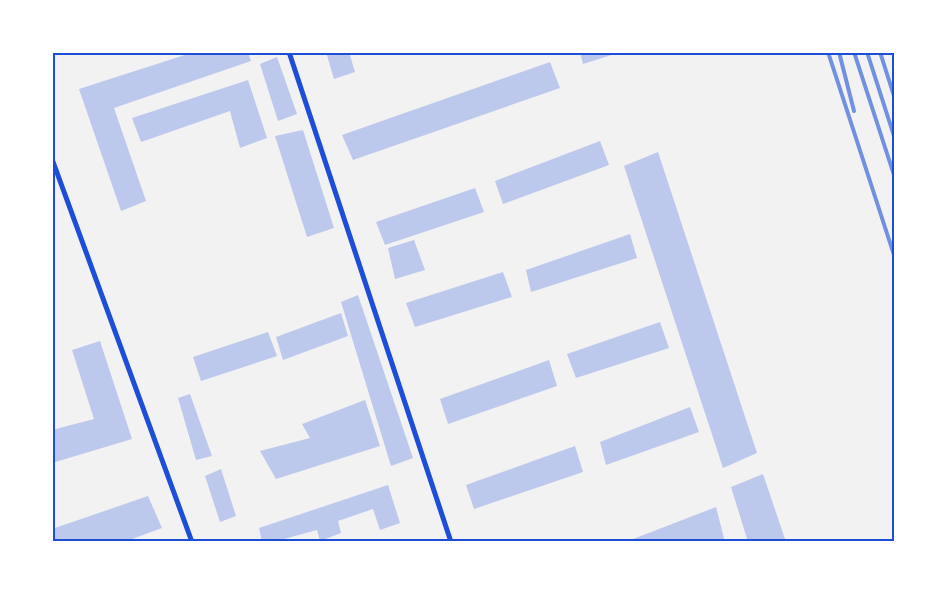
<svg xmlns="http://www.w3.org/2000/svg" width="947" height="594" font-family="'Varela Round',sans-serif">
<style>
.building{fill:#bdc9ec}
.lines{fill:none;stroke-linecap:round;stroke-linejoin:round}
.minor{stroke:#1d4ed8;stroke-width:5}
.rail{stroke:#7290e2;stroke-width:4}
.neatline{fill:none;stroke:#1d4ed8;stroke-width:2}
</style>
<rect width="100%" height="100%" fill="#f2f2f2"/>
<path class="building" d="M194 52H248L251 61 114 108 146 201 121 211 79 89Z
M326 52H349L355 72 334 79Z
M580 52H618V53L583 64Z
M277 57 297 114 278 121 260 64Z
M550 62 560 88 353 160 342 135Z
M248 80 267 138 240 148 230 111 141 142 132 118Z
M303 130 334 228 307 237 275 136Z
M600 141 609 165 503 204 495 181Z
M658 152 757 453 723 468 624 166Z
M475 188 484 212 385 245 376 222Z
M630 234 637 258 531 292 526 270Z
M414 240 425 270 395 279 388 248Z
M503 272 512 297 415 327 406 303Z
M358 295 413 458 391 466 341 302Z
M341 313 348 336 283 360 276 337Z
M660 322 669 348 576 378 567 354Z
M268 332 277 356 201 381 193 357Z
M100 341 132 439 52 463V430L94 419 72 350Z
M549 360 557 386 448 424 440 399Z
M190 394 212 456 196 460 178 398Z
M365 400 380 446 276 479 260 451 310 438 302 424Z
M690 407 699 432 606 465 600 442Z
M575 446 583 472 474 509 466 485Z
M221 469 236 516 220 522 205 476Z
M763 474 786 542H748L731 487Z
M388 485 400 523 380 530 373 509 338 521 341 533 320 541 317 530 284 539 285 542H262L259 528Z
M148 496 162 528 124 542H52V529Z
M716 507 725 542H628V541Z"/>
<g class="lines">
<path class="minor" d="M289 52 451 542
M52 159 192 542"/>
<path class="rail" d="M828 52 894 255
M839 52 854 111
M854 52 894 175
M867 52 894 136
M880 52 894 96"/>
</g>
<rect width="947" height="594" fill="none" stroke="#ffffff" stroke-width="108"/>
<rect x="54" y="54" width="839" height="486" class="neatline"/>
</svg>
